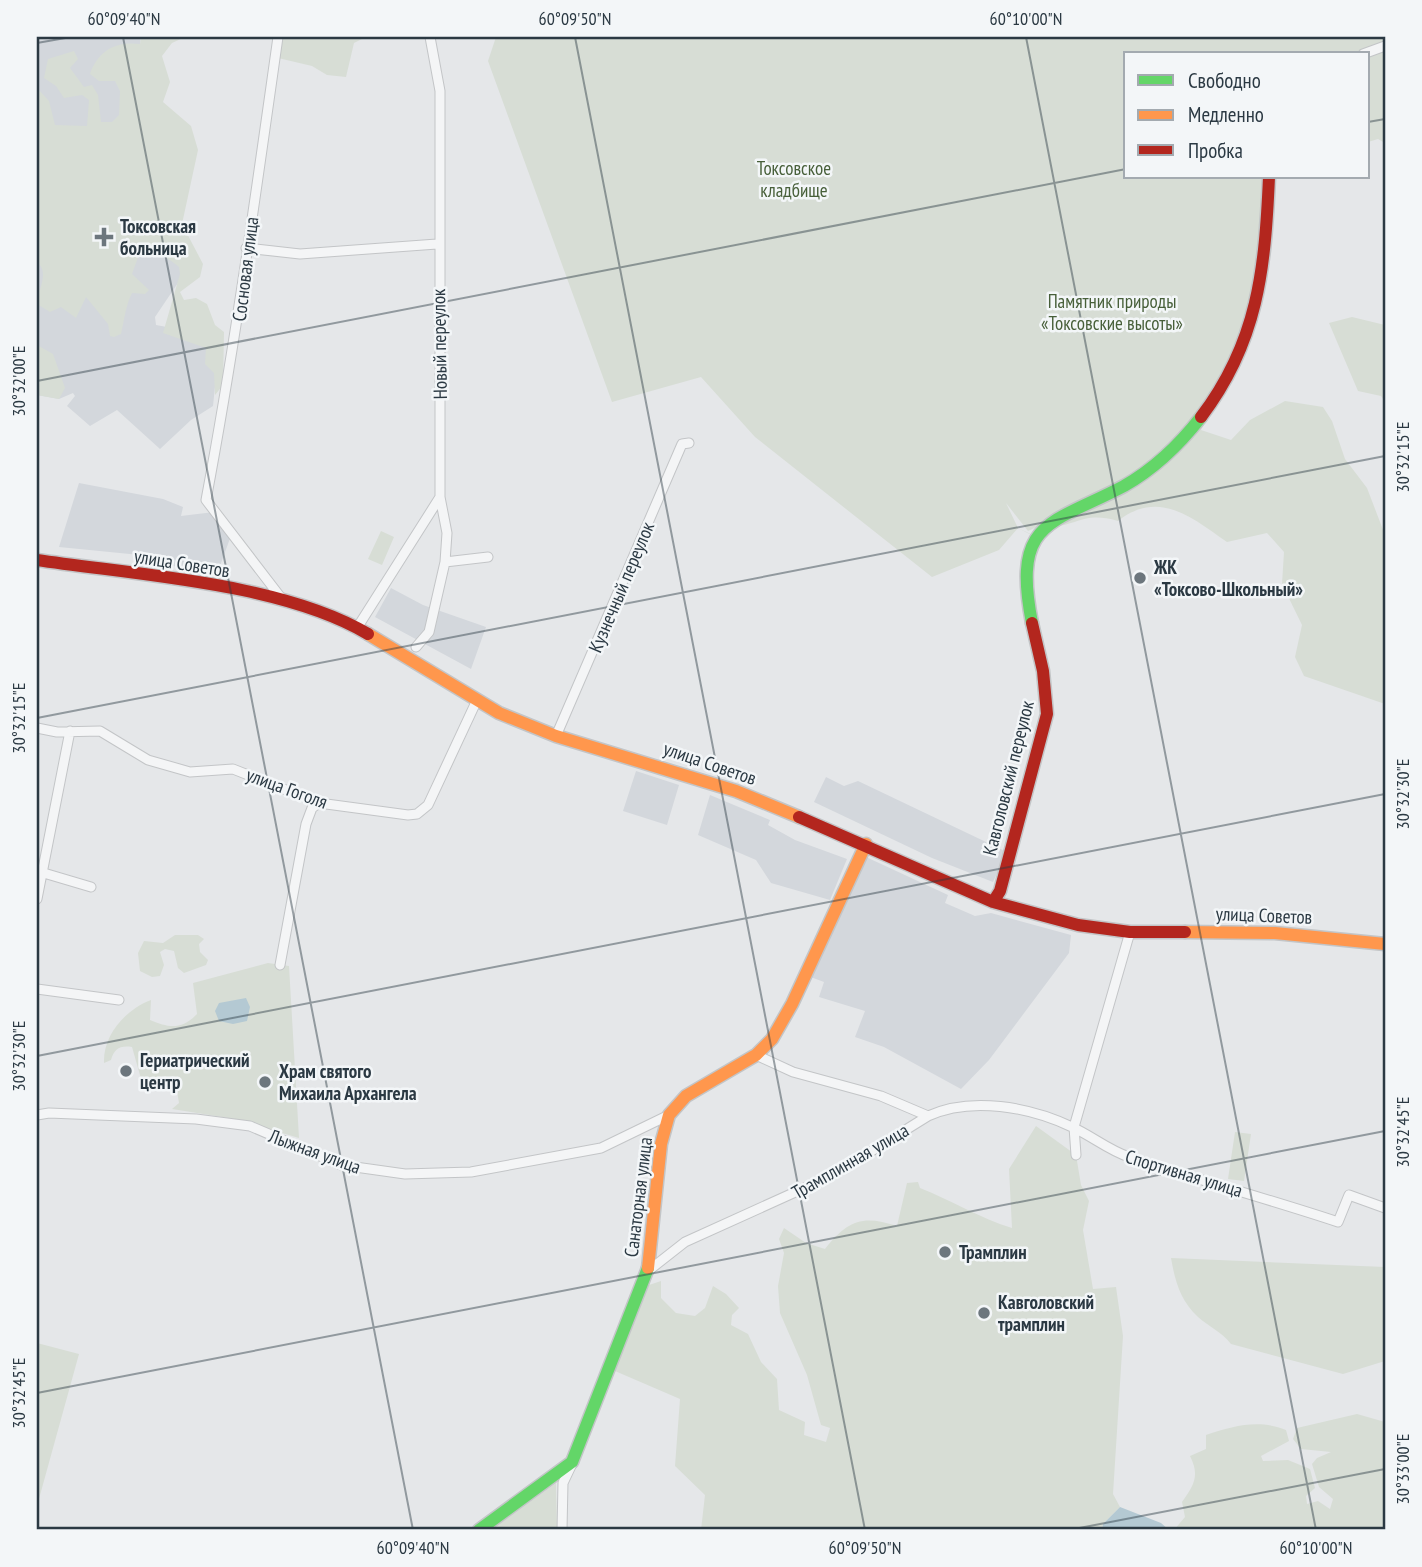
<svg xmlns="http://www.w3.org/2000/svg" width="1422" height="1567" font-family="'PT Sans Narrow',sans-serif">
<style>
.built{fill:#d3d7dc}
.green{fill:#d7ddd5;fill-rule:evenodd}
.water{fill:#b4c9d3}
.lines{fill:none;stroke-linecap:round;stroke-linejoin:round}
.street-casing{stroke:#c3c5c7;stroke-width:11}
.fast-casing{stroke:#c3c5c7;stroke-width:15}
.slow-casing{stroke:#c3c5c7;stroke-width:15}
.jam-casing{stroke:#c3c5c7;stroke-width:15}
.street{stroke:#f4f5f6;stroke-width:9}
.fast{stroke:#63d668;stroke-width:12}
.slow{stroke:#ff974d;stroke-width:12}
.jam{stroke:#b3261e;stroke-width:12}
.ticks{fill:none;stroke:#2b3943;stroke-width:2;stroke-opacity:0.45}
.poi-dot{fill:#6c767d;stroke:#f3f6f8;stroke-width:2.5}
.labels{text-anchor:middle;stroke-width:5;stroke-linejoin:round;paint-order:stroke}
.park-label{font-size:19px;fill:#475f39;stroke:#f3f6f8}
.poi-label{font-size:19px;font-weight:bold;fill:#2b3943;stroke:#f3f6f8;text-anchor:start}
.street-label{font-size:19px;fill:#2b3943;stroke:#f3f6f8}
.neatline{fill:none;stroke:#2b3943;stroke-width:2.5}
.ticks-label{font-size:18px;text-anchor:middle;fill:#2b3943}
</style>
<rect width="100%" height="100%" fill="#e5e7e9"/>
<path class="built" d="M37 37H141L131 111 184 274 155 317 156 325 220 337 213 406 191 420 160 449 117 410 90 426 67 406 75 396 73 393 59 399 37 395Z
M79 483 163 499 183 507 181 516 214 512 232 533 217 574 168 565 150 556 59 547Z
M391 588 423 605 486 627 471 669 375 617Z
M636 771 679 785 667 825 623 811Z
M826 777 844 786 858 781 1007 852 993 882 932 858 814 802Z
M710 795 770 820 768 825 795 840 847 859 830 900 771 883 756 860 698 835Z
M866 857 948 895 945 903 975 916 991 913 1071 935 1069 953 989 1060 961 1089 884 1047 855 1037 865 1011 819 997 824 982 808 976Z"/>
<path class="green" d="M141 37H185L172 43 162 56 170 82 163 102 191 126 198 150 182 224 203 264 200 277 180 292 184 300 196 298 207 304 215 325 224 332 223 385 215 395 214 373 205 364 206 348 163 333 180 274 179 267C166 256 157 252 140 252L132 274 149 290 145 294 132 293C126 304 124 321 121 334L114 337 110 336 108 324 86 297 76 318 61 307 50 312 37 304V290H40C43 279 46 270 37 262V88L49 101 55 125 87 126 89 100 82 95 64 98 56 86 44 78 48 59 74 51 78 59 70 68 84 87 92 85 98 95 101 122H112L119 115 120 91 115 81H99L90 74C98 51 115 41 140 44Z
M282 37H366L354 43 346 77 327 75 312 66 278 58Z
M496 37H1385V143L1378 139 1368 142V54H1126V177H1266L1249 343 1201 430 1231 440 1250 420 1285 401 1323 407 1332 421 1345 459 1367 488 1385 535V704L1304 676 1295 657 1302 625 1282 584 1284 552 1267 533 1227 542C1191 517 1159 489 1118 521 1083 511 1079 526 1048 527L1039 539 1018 528 999 550 932 577 755 437 701 377 612 402 488 61ZM1006 503 1028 531 1079 508 1048 527 1039 538 1018 528Z
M1352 317 1385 325V402L1381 396 1358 391 1329 323Z
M37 345 53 354 65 388 59 399 37 395Z
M381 531 394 537 382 565 368 559Z
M175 935H198L204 939 199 944 200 952 208 960 206 965 184 973 178 968 174 951 165 949 160 952 164 965 160 976 152 977 140 971 138 953 144 941 163 943Z
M268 963 289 966 299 1138 235 1119 172 1109 179 1103 177 1091 172 1086 142 1082 132 1047C120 1045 114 1049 111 1060L104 1063C103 1035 125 1010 151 1000L150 1020C169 1028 182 1030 197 1014L193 983Z
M1036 1126 1076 1155 1081 1185 1089 1201 1083 1230 1093 1289 1116 1287 1123 1336 1113 1494 1120 1507 1103 1524 1102 1530H701L705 1495 675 1466 680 1399 615 1371 649 1285 661 1281V1298L676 1313 695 1316 705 1308 713 1286 726 1294 739 1308 732 1315 731 1325 748 1334 761 1362 777 1379 779 1410 805 1422 804 1435 826 1442 830 1428 821 1425 807 1375 780 1313 778 1286 784 1253 779 1239 784 1228 806 1243 825 1249C847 1221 862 1214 897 1226L907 1183 918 1182 920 1188C951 1200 979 1218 1012 1228L1009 1169Z
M1235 1132 1251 1134 1244 1181 1228 1179Z
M1171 1258 1385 1267V1361L1343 1374 1231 1344C1221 1331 1209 1327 1198 1317 1180 1300 1175 1281 1171 1258Z
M37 1343 79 1354 37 1506Z
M1357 1414 1385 1422V1530H1174L1185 1517 1182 1502C1194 1485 1200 1476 1190 1456L1206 1449V1435C1234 1426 1258 1419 1286 1430L1289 1441 1261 1456 1263 1461 1288 1460 1310 1469 1315 1488 1306 1496 1307 1504 1318 1501 1330 1509 1333 1499 1319 1487 1312 1464 1317 1458 1331 1452 1301 1449 1293 1439 1297 1428Z
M556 1483 557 1530H491Z"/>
<path class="water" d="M246 998 250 1007 247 1021 233 1024 219 1021 215 1011 219 1003Z
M1120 1507 1161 1523 1169 1530H1102L1103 1524Z"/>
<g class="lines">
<g class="street-casing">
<path id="street" d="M278 37C256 192 235 346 206 500L282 599
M1363 54 1385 46
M246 248 300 254 437 244
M440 497 447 533 445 562 488 557
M357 628 440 497V91L430 37
M416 647 429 632 445 562
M37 728 57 732 100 731 148 760 190 772 233 769 319 803 408 815 417 814 428 805 477 700
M556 736 682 444 689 443
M37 871 91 887
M37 899 70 731
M280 965 306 824 312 808 319 803
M37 989 119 1000
M37 1115 49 1113 196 1119 250 1126 341 1165 405 1174 471 1172 601 1148 669 1115
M928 1116C971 1096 1030 1107 1072 1127 1092 1136 1108 1150 1129 1157 1198 1180 1269 1199 1338 1222L1349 1195 1385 1208
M1076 1155 1074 1127 1130 932
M648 1271 685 1242 833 1175 928 1116 881 1096 793 1072 756 1055
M562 1530 563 1483 572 1464"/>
</g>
<g class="fast-casing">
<path id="fast" d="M1032 623C1012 520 1050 525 1124 486 1154 469 1180 444 1201 417
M479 1530 572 1462 648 1268"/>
</g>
<g class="slow-casing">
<path id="slow" d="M368 634 499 713 556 736 736 791 799 817
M1185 932 1275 933 1385 944
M648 1268 661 1144 669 1115 686 1096 756 1055 772 1039 792 1004 866 844"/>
</g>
<g class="jam-casing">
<path id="jam" d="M1201 417C1258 342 1265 269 1269 177
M37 560C137 575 282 583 368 634
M799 817 993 902 1078 925 1130 932H1185
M993 902 1000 891 1047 714 1043 671 1032 623"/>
</g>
<use href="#street" class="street"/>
<use href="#fast" class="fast"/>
<use href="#slow" class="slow"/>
<use href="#jam" class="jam"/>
</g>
<path class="ticks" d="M123 37 413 1530M575 37 865 1530M1026 37 1316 1530M37 43 71 37M1368 122 1385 119M37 381 1126 169M37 718 1385 456M37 1056 1385 794M37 1393 1385 1131M1069 1530 1385 1469"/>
<g class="poi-dot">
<path d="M100.5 226.5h7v7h7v7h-7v7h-7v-7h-7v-7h7z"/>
<circle cx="1140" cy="578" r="7"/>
<circle cx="126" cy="1071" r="7"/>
<circle cx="265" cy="1082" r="7"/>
<circle cx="945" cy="1252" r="7"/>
<circle cx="984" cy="1313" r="7"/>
</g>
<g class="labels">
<g class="park-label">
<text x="794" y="175">Токсовское<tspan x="794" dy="22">кладбище</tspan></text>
<text x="1112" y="308">Памятник природы<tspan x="1112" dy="22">«Токсовские высоты»</tspan></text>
</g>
<g class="poi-label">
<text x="120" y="233">Токсовская<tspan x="120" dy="22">больница</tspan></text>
<text x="1154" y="574">ЖК<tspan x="1154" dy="22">«Токсово-Школьный»</tspan></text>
<text x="140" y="1067">Гериатрический<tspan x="140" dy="22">центр</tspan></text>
<text x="279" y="1078">Храм святого<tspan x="279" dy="22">Михаила Архангела</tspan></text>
<text x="959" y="1259">Трамплин</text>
<text x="998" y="1309">Кавголовский<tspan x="998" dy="22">трамплин</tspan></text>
</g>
<g class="street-label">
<text transform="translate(245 269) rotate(-83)" y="7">Сосновая улица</text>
<text transform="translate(439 344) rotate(-91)" y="7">Новый переулок</text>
<text transform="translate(182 563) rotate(9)" y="7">улица Советов</text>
<text transform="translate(621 587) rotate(-67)" y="7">Кузнечный переулок</text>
<text transform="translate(710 763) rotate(19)" y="7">улица Советов</text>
<text transform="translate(1008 778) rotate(-76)" y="7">Кавголовский переулок</text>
<text transform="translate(287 788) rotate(20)" y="7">улица Гоголя</text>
<text transform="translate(1264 915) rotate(2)" y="7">улица Советов</text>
<text transform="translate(315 1151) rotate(20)" y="7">Лыжная улица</text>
<text transform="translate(850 1161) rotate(-30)" y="7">Трамплинная улица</text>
<text transform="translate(1184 1173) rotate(17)" y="7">Спортивная улица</text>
<text transform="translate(638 1197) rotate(-83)" y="7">Санаторная улица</text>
</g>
</g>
<rect width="1422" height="1567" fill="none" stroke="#f3f6f8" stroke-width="77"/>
<rect x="1124" y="52" width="245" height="126" fill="#f3f6f8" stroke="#a3aab0" stroke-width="2"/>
<rect x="1138" y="75" width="35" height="10" fill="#63d668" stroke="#a3aab0" stroke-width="2"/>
<text x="1188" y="88" font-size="21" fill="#2b3943">Свободно</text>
<rect x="1138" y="110" width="35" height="10" fill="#ff974d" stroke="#a3aab0" stroke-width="2"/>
<text x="1188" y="122" font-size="21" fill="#2b3943">Медленно</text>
<rect x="1138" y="145" width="35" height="10" fill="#b3261e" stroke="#a3aab0" stroke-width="2"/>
<text x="1188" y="158" font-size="21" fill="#2b3943">Пробка</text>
<rect x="38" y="38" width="1346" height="1490" class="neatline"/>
<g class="ticks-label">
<text x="124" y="25">60°09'40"N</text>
<text x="575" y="25">60°09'50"N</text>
<text x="1026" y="25">60°10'00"N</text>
<text transform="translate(19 381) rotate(-90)" y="6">30°32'00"E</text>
<text transform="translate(1403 457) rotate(-90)" y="6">30°32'15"E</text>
<text transform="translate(19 718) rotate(-90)" y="6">30°32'15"E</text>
<text transform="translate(1403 794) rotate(-90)" y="6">30°32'30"E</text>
<text transform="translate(19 1056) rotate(-90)" y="6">30°32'30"E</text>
<text transform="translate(1403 1132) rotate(-90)" y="6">30°32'45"E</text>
<text transform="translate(19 1393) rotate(-90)" y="6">30°32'45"E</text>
<text transform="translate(1403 1469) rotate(-90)" y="6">30°33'00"E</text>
<text x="413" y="1554">60°09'40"N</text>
<text x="865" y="1554">60°09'50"N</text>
<text x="1316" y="1554">60°10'00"N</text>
</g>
</svg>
